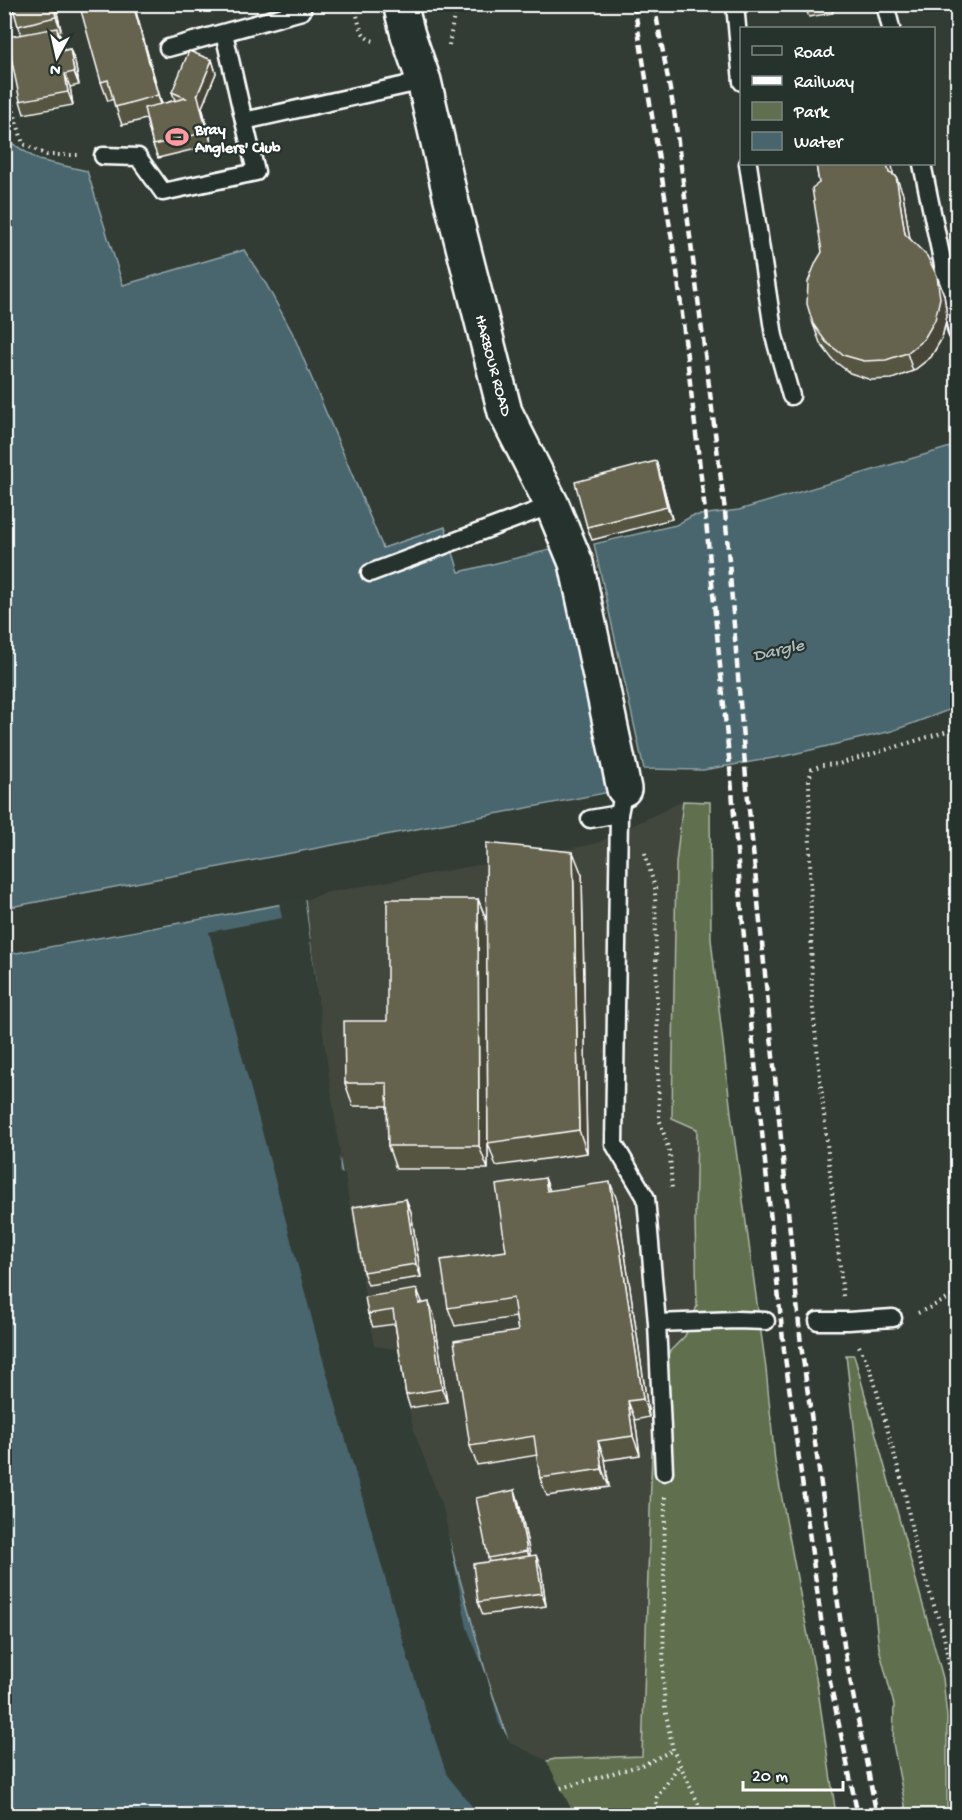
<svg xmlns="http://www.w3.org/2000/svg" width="962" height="1820" font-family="'Gochi Hand',sans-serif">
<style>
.built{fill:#42473c}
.green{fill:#606f50;stroke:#b0b7a8;stroke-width:1.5}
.water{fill:#48656e;stroke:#91a3a8;stroke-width:1.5}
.pier{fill:#333c34}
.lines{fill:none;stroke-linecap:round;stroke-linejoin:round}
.lane-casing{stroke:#fff;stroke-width:21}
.street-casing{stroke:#fff;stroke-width:38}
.path{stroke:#fff;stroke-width:4;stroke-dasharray:1.5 4.5;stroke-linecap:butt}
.lane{stroke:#26332d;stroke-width:16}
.street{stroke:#26332d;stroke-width:33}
.rail{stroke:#fff;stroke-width:4.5;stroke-dasharray:9 4.5;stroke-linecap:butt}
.wall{fill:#575443;stroke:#fff;stroke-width:1.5}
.shaded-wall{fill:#474537;stroke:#fff;stroke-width:1.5}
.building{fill:#65624e;stroke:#fff;stroke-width:1.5}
.labels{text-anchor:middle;stroke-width:4.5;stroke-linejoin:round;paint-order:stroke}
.poi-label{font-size:16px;font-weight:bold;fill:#fff;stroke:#26332d;text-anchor:start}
.street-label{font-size:16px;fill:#fff;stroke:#26332d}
.water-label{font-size:18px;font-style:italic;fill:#adbabe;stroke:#26332d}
</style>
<rect width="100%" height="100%" fill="#333c34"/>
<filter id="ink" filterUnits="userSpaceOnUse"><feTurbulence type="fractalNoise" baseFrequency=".0167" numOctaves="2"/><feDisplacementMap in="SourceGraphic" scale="12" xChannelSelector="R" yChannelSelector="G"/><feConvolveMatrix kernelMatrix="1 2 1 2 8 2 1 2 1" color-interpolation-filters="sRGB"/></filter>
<g filter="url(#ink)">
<path class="built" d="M683 801 676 863 697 1129 695 1220 697 1306 685 1336 670 1351 652 1451 642 1756 555 1759 543 1762 509 1743 487 1677 467 1634 371 1349 353 1223 330 1102 305 900 324 893 595 844Z"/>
<path class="green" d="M683 801 710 802 711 939 731 1113 766 1369 775 1462 817 1683 836 1815H572L543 1762 555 1759 642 1756 652 1451 670 1351 685 1336 697 1306 695 1220 697 1129 672 1118 676 863Z
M846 1355H854L943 1678 947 1717V1815H907L893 1743 894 1705 879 1648Z"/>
<path class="water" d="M4 131 7 140 38 160 87 171 123 285 244 250 266 284 293 334 383 548 445 527 459 572 554 549 564 558 610 792 5 908Z
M957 445V707L892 731 785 756 703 770 644 769 594 544 676 525 692 516 739 510Z
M305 900 330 1102 371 1349 411 1429 442 1515 487 1677 509 1743 572 1815 5 1816V955Z"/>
<path class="pier" d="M304 897 340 1154 339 1172 345 1175 348 1201 374 1346 397 1349 413 1428 444 1512 467 1628 487 1677 499 1723 511 1743 546 1760 575 1816 493 1815 475 1810 447 1775 408 1658 320 1349 209 932 282 918 279 902Z"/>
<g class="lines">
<g class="lane-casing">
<path id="lane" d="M735 4 742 82
M885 4 891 28
M224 33 244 121
M168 48 302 11
M103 156 138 157 163 192 256 172 244 121 424 81
M748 164 774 336 791 396
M922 164 957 332
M370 573 552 505
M624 789 619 814 614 1144 646 1198 657 1323 664 1472
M590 819 619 814
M818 1321H848L893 1318
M657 1323 736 1320 766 1321"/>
</g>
<g class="street-casing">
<path id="street" d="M400 4 408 35 424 81 450 195 505 412 552 505 576 563 624 789"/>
</g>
<path class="path" d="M355 4C358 18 359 41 377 41
M449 45 454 15 451 4
M4 76 23 144 47 155H78
M645 853 655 888 659 1118 670 1154 672 1190
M843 1296 812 1000 809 780 812 769 822 765 839 764 958 728
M918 1313 958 1294
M859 1346 871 1370 905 1493 915 1547 944 1636 955 1699 958 1752
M665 1497 663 1677 665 1709 673 1750 704 1816
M561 1788 645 1764 673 1750
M655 1816 657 1797 680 1764"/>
<use href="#lane" class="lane"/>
<use href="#street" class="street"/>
<path class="rail" d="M634 4 677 271 705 511 731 778 751 1023 784 1350 829 1677 858 1816
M654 4 674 111 725 511 746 778 801 1345 846 1659 877 1816"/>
</g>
<path class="wall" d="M12 4H55L61 30 58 31 62 41 63 50 70 49 75 62 79 85 70 87 73 105 24 114 20 101 21 34Z
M804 4H832L833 13 809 17Z
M136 12 162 104 175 100 172 92 212 60 216 73 202 107 212 145 158 158 153 145 146 119 122 125 113 99 108 101 101 82Z
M816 164H892L893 175 903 194 910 239 937 276 944 295 947 316 942 338 931 357 913 371 892 379 871 380 850 373 833 360 820 343 813 324 822 252 819 183Z
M656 461 660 474 672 519 592 540 587 527Z
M582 875 587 1153 496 1166 488 1143 487 1037 488 1169H396L388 1146 387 1106H353L345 1083 387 1021 478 899 487 921Z
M545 1178 550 1191 617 1200 649 1417 635 1420 640 1455 605 1460 609 1487 547 1496 540 1478 537 1455 477 1465 470 1446 518 1331 516 1317 455 1326 448 1308 506 1251Z
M406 1199 411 1212 421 1277 368 1285 363 1272Z
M422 1302V1303L434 1315 447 1402 410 1408 406 1395 395 1324 373 1327 368 1314Z
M515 1490 519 1503 530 1556 541 1568 546 1606 483 1615 478 1602 489 1562 488 1558Z"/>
<path class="shaded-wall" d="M53 4H55L61 30 56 17Z
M133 4H134L136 12 164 114 158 95Z
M57 28 62 41 66 64 61 51Z
M70 49 75 62 79 85 74 72Z
M212 60 216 73 202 107 212 145 197 96Z
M65 74 70 87 73 105 68 92Z
M887 164H892L895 192 889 173Z
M896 176 903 194 912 253 905 234Z
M937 276 944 295 947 316 942 338 931 357 913 371 907 353Z
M656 461 660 474 672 519 667 507Z
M573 852 582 875 587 1153 579 1130Z
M478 899 487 922 488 1169 479 1146Z
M545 1178 552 1197 547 1191Z
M610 1182 617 1200 649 1417 643 1399Z
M406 1199 411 1212 421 1277 416 1264Z
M417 1289 422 1302 424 1317 419 1304Z
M429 1302 434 1315 447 1402 442 1389Z
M628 1401 635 1420 640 1455 633 1436Z
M598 1441 605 1460 609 1487 602 1469Z
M515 1490 519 1503 532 1563 527 1551Z
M536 1555 541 1568 546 1606 542 1593Z"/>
<path class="building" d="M12 4H53L56 17 18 26Z
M88 4H133L158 95 115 107 108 80 101 82 80 7Z
M955 4H957V18Z
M57 28 61 51 70 49 74 72 65 74 68 92 20 101 7 37Z
M189 51 212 60 197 96H198L207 132 153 145 144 108 186 98 172 92Z
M816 164H887L889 173 896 176 905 234 927 256 937 276 940 298 935 320 924 339 907 353 886 360 864 361 843 355 826 342 813 324 807 304 808 282 816 262 822 252 812 188 819 183Z
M656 461 667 507 587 527 575 482Z
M486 843 573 852 579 1130 488 1143Z
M387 899H478L479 1146H388L387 1083H345L344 1021H387Z
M545 1178 547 1191 610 1182 643 1399 628 1401 633 1436 598 1441 602 1469 540 1478 534 1436 470 1446 454 1341 518 1331 513 1298 448 1308 441 1260 506 1251 496 1185Z
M406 1199 416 1264 363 1272 353 1207Z
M417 1289 419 1304 429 1302 442 1389 406 1395 393 1310 368 1314 365 1297Z
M515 1490 527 1551 488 1558 476 1498Z
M536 1555 542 1593 478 1602 473 1564Z"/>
</g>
<defs>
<g id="stadium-bare" transform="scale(1.8)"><path d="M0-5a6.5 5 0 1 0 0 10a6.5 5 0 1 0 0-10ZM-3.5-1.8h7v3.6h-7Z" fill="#ff9aa2" stroke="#26332d" stroke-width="2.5" paint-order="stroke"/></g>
</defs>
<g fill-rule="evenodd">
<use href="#stadium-bare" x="177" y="137"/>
</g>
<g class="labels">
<g class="poi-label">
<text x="195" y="134">Bray<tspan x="195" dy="18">Anglers' Club</tspan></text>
</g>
<g class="street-label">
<text transform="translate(495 365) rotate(75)" y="6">HARBOUR ROAD</text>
</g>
<g class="water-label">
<text transform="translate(778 649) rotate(-13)" y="6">Dargle</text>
</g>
</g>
<rect width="962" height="1820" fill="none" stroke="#26332d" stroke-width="24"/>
<rect x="12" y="12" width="938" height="1796" fill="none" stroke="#fff" stroke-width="2" filter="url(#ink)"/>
<rect x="740" y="27" width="195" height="138" fill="#26332d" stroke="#7d8581" stroke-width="1.5"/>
<rect x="752" y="46" width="30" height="9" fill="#26332d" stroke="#7d8581" stroke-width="1.5"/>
<text x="794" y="57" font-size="18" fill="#ffffff">Road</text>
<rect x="752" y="76" width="30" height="9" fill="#ffffff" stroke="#7d8581" stroke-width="1.5"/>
<text x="794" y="87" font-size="18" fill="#ffffff">Railway</text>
<rect x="752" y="102" width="30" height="18" fill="#606f50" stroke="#7d8581" stroke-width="1.5"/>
<text x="794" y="117" font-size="18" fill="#ffffff">Park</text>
<rect x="752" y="132" width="30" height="18" fill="#48656e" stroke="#7d8581" stroke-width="1.5"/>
<text x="794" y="147" font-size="18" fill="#ffffff">Water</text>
<g transform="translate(57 57) rotate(188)" stroke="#26332d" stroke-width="4.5" paint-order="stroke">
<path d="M0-4.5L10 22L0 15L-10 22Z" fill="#ffffff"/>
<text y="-9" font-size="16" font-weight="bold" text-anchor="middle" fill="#ffffff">N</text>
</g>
<path d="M743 1781v9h100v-9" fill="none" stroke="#ffffff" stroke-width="3"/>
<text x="752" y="1781" font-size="18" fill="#ffffff" stroke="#26332d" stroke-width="4.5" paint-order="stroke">20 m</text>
</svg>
